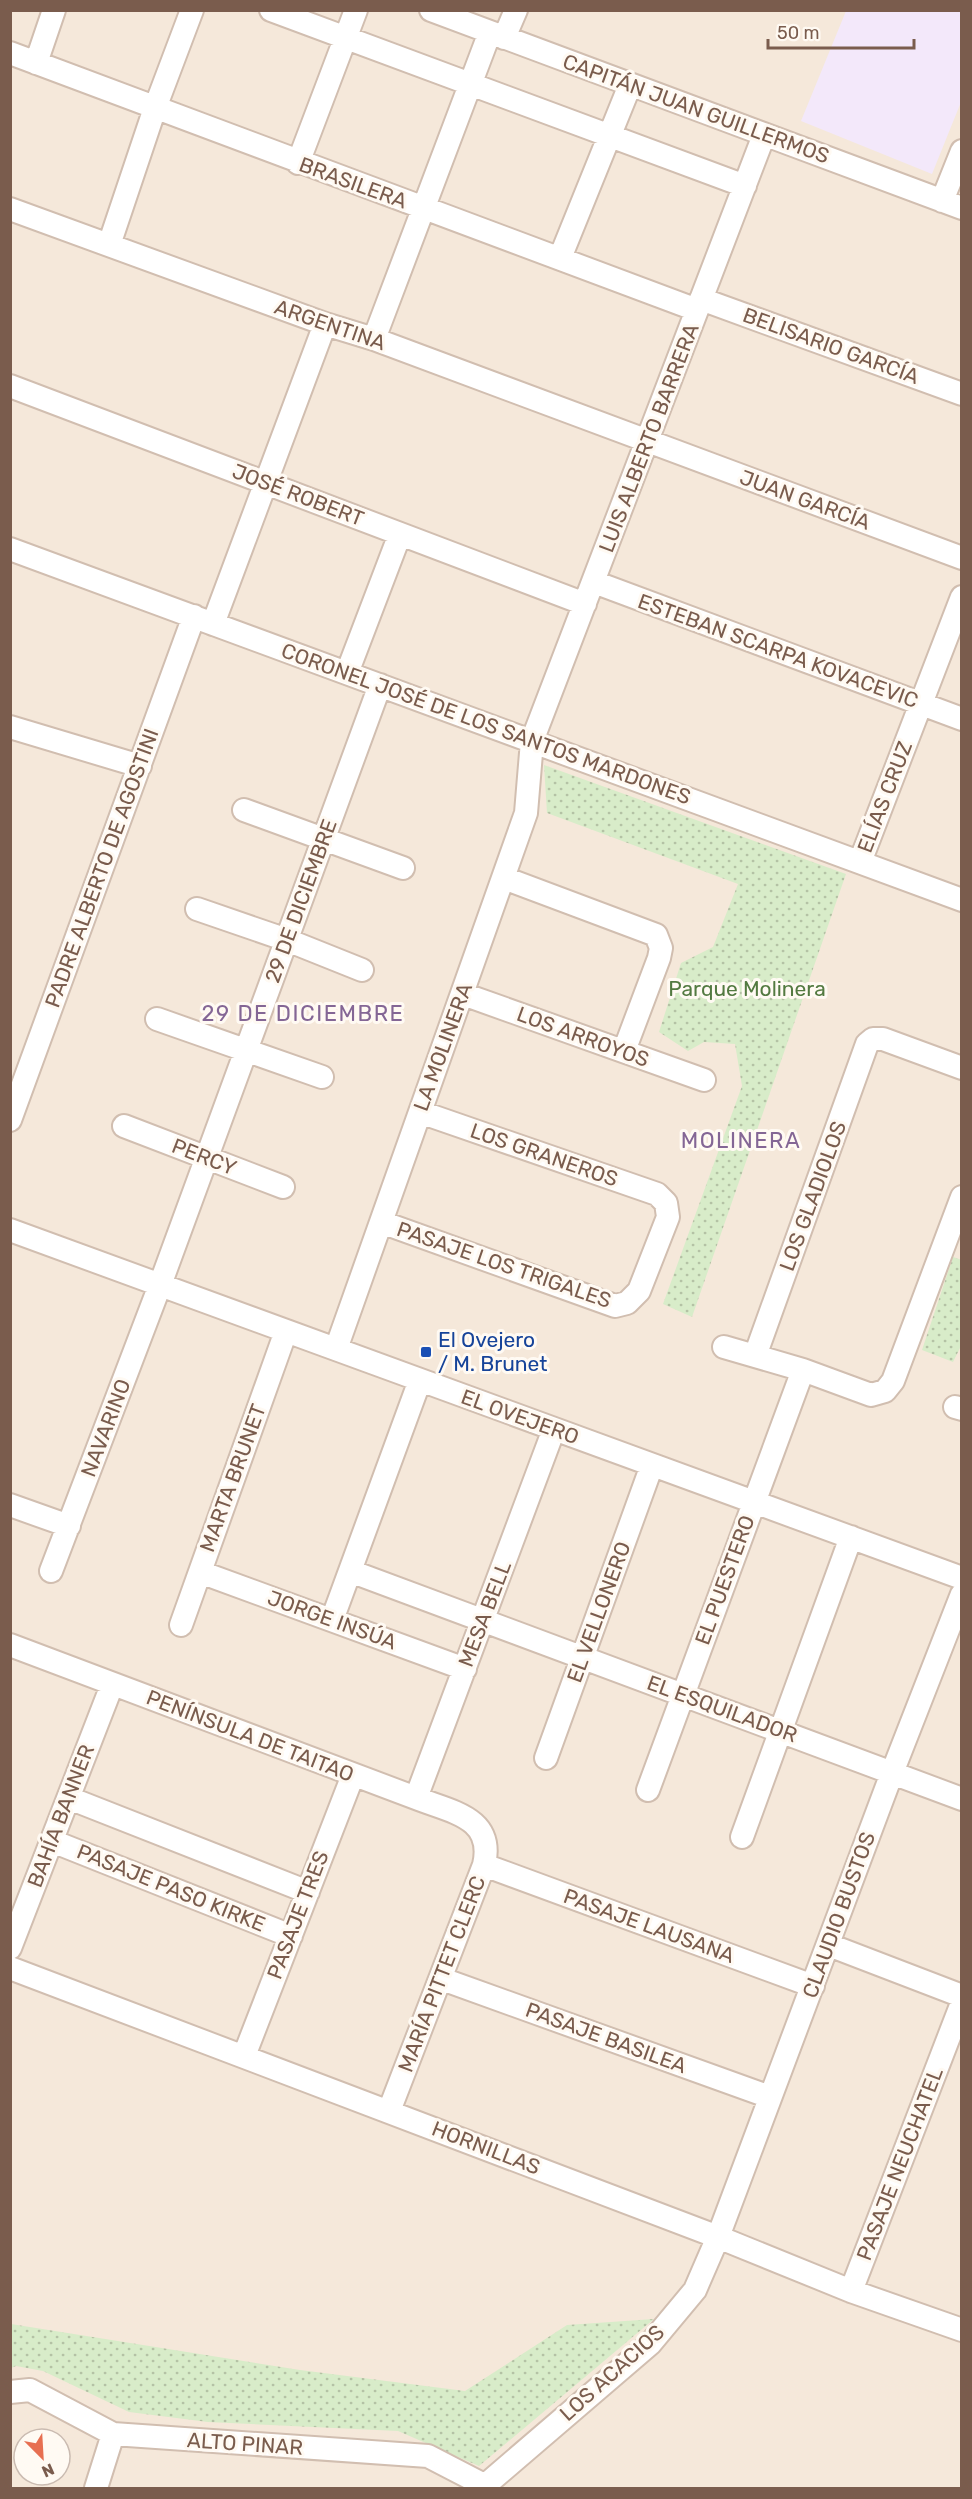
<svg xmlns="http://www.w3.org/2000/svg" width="972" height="2499" font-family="Rubik,sans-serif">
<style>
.residential{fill:#f5e8da;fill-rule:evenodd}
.education{fill:#f3e8fa}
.grass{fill:url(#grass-dots)}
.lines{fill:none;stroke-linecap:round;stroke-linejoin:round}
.minor-casing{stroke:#d1beb0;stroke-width:26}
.minor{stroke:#fff;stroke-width:22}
.transit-dot{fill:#1a4fb4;stroke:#fffaf3;stroke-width:2}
.labels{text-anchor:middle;stroke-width:6;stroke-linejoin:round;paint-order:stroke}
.street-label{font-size:21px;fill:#7a5c4d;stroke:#fffaf3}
.park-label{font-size:21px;fill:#537a41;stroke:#fffaf3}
.transit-label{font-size:21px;fill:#164399;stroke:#fffaf3;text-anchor:start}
.neighbourhood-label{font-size:22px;letter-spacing:1.5px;fill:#846695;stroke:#fffaf3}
</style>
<defs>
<pattern id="grass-dots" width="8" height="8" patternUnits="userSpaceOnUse" patternTransform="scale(1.5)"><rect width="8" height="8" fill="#d8ecc9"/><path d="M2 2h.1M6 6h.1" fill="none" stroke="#b4c2a5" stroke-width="1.8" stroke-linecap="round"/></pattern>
</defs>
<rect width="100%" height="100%" fill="#fdf6ec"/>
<path class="residential" d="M11 11H961V2488H11ZM24 2439H60V2475H24Z"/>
<path class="education" d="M846 11H961V102L932 174 801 121Z"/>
<path class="grass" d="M544 765 846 874 692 1317 663 1304 742 1086 735 1044 704 1042 688 1051 659 1032 681 963 713 947 738 884 547 813Z
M953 1257 962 1260 961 1346 953 1362 922 1350Z
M654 2319 479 2466 398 2431 208 2422 129 2412 43 2371 16 2366 11 2368V2324L300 2370 465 2391 567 2325Z"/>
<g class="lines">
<g class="minor-casing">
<path id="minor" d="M271 10 745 186
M431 10 962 208
M504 38 516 10
M10 53 697 310
M36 63 54 10
M298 163 356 10
M942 201 962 151
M10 209 325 324 374 339 962 558
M109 245 155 108 192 10
M560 258 630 85
M701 299 962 394
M374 339 490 32
M10 386 585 604
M10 549 962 900
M594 582 962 719
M213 624 325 324
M347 673 400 534
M10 727 140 766
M244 810 403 868
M860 862 962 597
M504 878 656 935 661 948 659 958 624 1051
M197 909 287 940 362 970
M463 994 704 1080
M157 1019 322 1077
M10 1120 194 616
M124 1126 283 1187
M381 1222 615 1306 627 1303 639 1291 668 1217 666 1203 657 1194 420 1112
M10 1230 962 1578
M724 1347 803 1370 871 1395 885 1391 893 1381 962 1197
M336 1349 526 813 532 741 764 135
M755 1356 867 1044 873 1039H883L962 1068
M955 1407 962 1409
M10 1505 69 1526
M51 1571 160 1285 380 685
M350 1571 962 1799
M200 1572 465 1669
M332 1620 420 1380
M181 1625 286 1331
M10 1645 416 1798C451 1812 495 1817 484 1865L389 2111
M546 1758 652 1465
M648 1790 803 1370
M69 1798 308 1892
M416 1798 554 1429
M742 1837 851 1537
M52 1841 291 1936
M484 1865 813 1986
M829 1945 962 1996
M10 1948 112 1685
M10 1968 718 2237 851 2291 962 2330
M442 1979 770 2097
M244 2056 353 1775
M851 2291 962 2003
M10 2392 30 2390 113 2434 428 2456 484 2485
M96 2488 113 2434
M482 2488 650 2344 695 2290 718 2237 892 1773 962 1594"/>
</g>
<use href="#minor" class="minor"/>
</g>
<rect class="transit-dot" x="420" y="1346" width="12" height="12" rx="3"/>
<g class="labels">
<g class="street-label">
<text transform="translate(696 109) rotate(20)" y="7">CAPITÁN JUAN GUILLERMOS</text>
<text transform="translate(353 183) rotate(20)" y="7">BRASILERA</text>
<text transform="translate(330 325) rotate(19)" y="7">ARGENTINA</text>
<text transform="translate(831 346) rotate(20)" y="7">BELISARIO GARCÍA</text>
<text transform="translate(649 438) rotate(-69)" y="7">LUIS ALBERTO BARRERA</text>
<text transform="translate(298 495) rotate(21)" y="7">JOSÉ ROBERT</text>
<text transform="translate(805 500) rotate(20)" y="7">JUAN GARCÍA</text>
<text transform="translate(778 651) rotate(20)" y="7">ESTEBAN SCARPA KOVACEVIC</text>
<text transform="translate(486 724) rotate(20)" y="7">CORONEL JOSÉ DE LOS SANTOS MARDONES</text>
<text transform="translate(885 797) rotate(-69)" y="7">ELÍAS CRUZ</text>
<text transform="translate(102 868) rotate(-70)" y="7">PADRE ALBERTO DE AGOSTINI</text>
<text transform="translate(301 901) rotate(-70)" y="7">29 DE DICIEMBRE</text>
<text transform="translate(583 1037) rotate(20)" y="7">LOS ARROYOS</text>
<text transform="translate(443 1047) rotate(-70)" y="7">LA MOLINERA</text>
<text transform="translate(544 1155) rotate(19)" y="7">LOS GRANEROS</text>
<text transform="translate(204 1157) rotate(21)" y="7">PERCY</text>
<text transform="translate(813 1196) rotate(-70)" y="7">LOS GLADIOLOS</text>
<text transform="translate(504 1265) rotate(19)" y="7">PASAJE LOS TRIGALES</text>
<text transform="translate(520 1417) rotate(20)" y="7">EL OVEJERO</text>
<text transform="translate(106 1428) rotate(-69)" y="7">NAVARINO</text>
<text transform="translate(233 1478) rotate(-70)" y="7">MARTA BRUNET</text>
<text transform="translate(725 1580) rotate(-70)" y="7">EL PUESTERO</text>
<text transform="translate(599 1612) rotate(-70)" y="7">EL VELLONERO</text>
<text transform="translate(485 1614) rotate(-69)" y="7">MESA BELL</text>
<text transform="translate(332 1620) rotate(20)" y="7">JORGE INSÚA</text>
<text transform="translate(722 1709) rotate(20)" y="7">EL ESQUILADOR</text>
<text transform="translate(250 1736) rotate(21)" y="7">PENÍNSULA DE TAITAO</text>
<text transform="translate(61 1816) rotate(-69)" y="7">BAHÍA BANNER</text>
<text transform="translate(171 1888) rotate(22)" y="7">PASAJE PASO KIRKE</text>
<text transform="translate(298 1915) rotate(-69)" y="7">PASAJE TRES</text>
<text transform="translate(839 1915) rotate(-70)" y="7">CLAUDIO BUSTOS</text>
<text transform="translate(649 1926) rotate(20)" y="7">PASAJE LAUSANA</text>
<text transform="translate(442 1974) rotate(-69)" y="7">MARÍA PITTET CLERC</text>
<text transform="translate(606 2038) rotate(20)" y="7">PASAJE BASILEA</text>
<text transform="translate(486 2148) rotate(21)" y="7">HORNILLAS</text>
<text transform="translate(900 2164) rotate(-69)" y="7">PASAJE NEUCHATEL</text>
<text transform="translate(612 2373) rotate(-42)" y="7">LOS ACACIOS</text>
<text transform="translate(245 2444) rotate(4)" y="7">ALTO PINAR</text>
</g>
<g class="park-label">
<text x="747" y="996">Parque Molinera</text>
</g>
<g class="transit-label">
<text x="438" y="1347">El Ovejero<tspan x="438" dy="24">/ M. Brunet</tspan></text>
</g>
<g class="neighbourhood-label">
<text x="303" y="1021">29 DE DICIEMBRE</text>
<text x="741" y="1148">MOLINERA</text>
</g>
</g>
<rect width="972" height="2499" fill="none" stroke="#7a5c4d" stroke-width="24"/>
<g transform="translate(42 2457) rotate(156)"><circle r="28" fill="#fffaf3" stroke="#cabbb1" stroke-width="1.5"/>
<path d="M0-4.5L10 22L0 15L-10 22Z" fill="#e76f51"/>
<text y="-9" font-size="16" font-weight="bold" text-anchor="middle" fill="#7a5c4d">N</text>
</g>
<path d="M768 39v9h146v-9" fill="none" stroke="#7a5c4d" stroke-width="3"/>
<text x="777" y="39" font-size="18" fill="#7a5c4d" stroke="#fffaf3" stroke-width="4.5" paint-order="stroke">50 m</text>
</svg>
